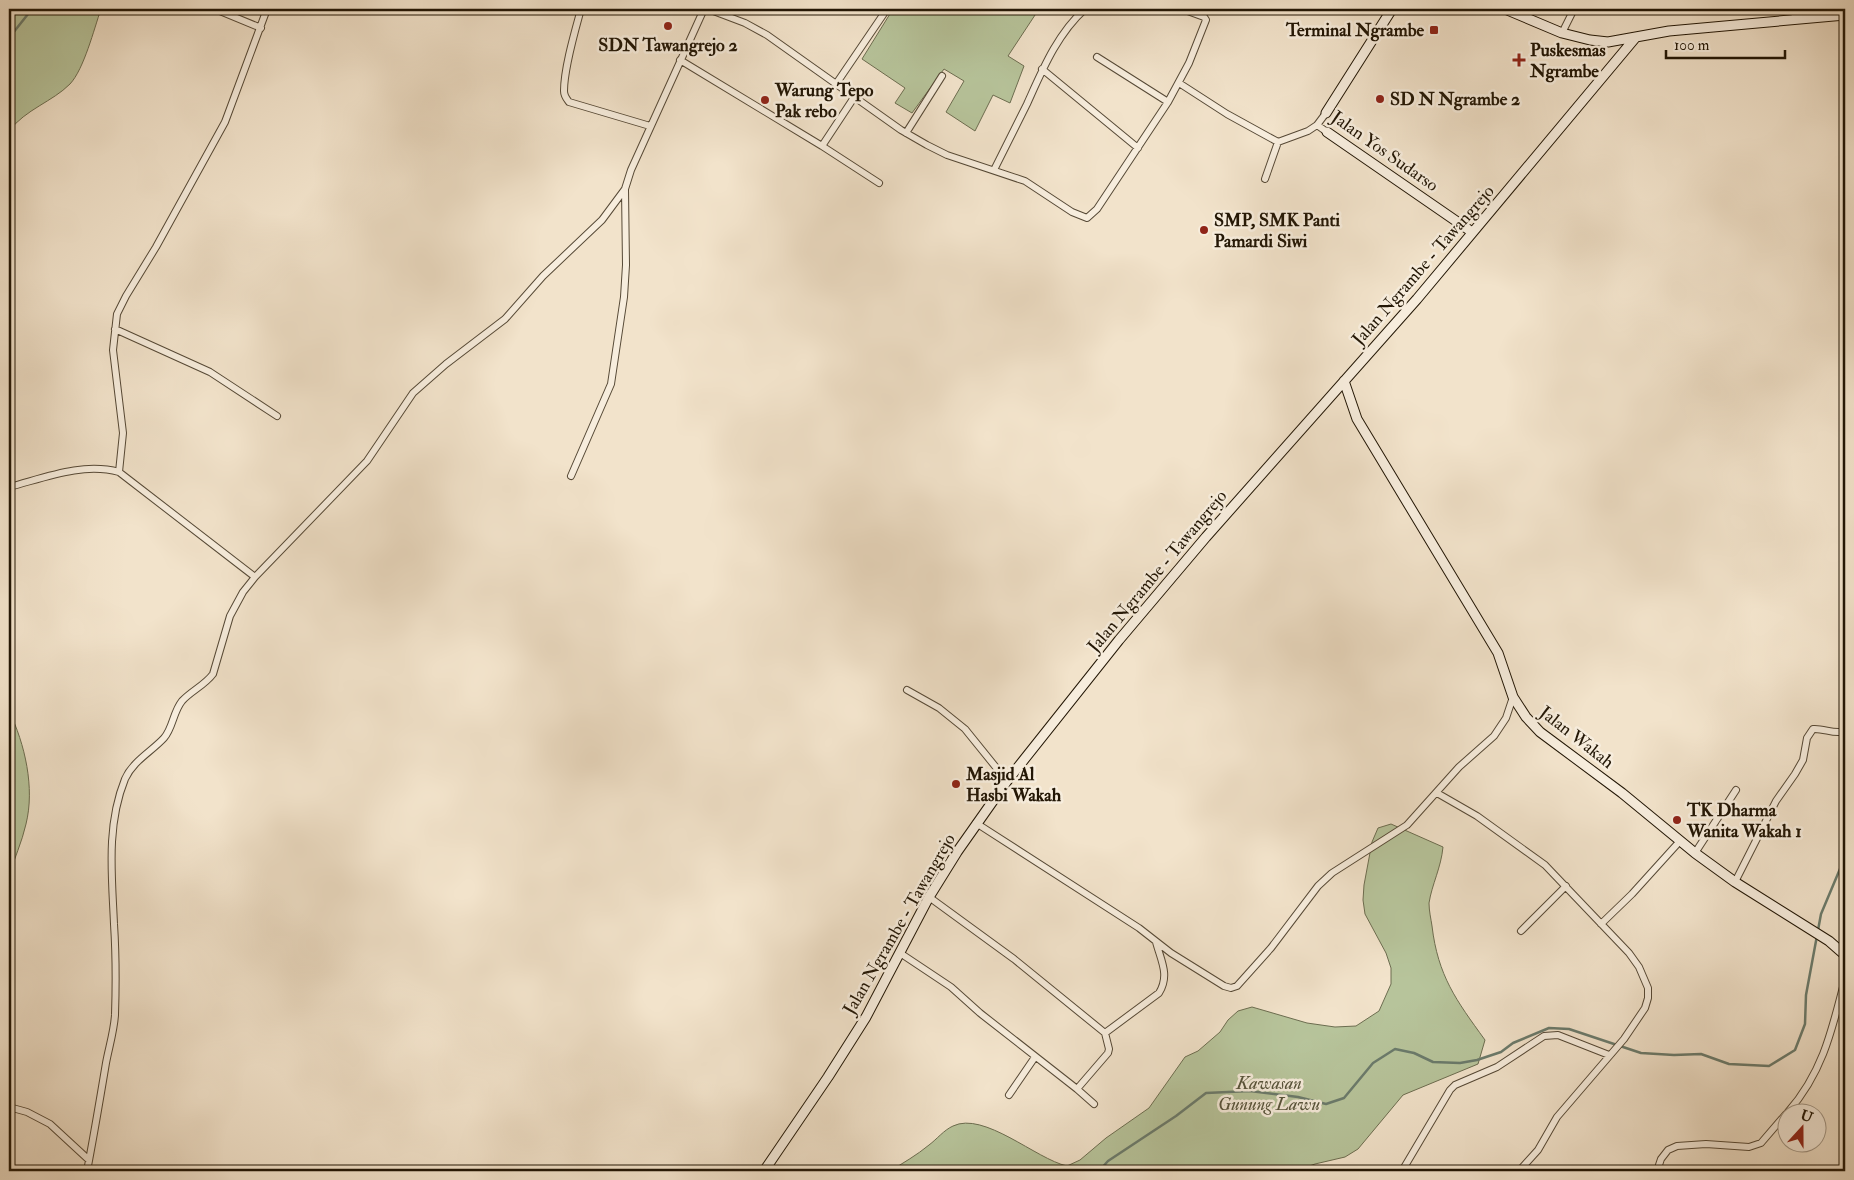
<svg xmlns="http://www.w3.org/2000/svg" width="1854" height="1180" font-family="'IM FELL Double Pica',serif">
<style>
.green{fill:#b7c49b;stroke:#6c6d50}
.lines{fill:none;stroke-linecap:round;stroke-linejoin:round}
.stream{stroke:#6b7b6c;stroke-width:2.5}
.street-casing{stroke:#564936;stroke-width:8}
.secondary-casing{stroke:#221605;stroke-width:11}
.street{stroke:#f7eddd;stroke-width:6}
.secondary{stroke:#f7eddd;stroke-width:9}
.poi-dot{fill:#8f2418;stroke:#f7eddd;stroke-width:2}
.labels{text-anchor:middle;stroke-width:5;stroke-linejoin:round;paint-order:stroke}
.poi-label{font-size:18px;font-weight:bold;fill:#221605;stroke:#f7eddd;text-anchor:start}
.street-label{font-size:18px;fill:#221605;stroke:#f7eddd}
.park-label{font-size:18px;font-style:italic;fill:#56533a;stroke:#f7eddd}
</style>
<rect width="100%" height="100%" fill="#f2e3cb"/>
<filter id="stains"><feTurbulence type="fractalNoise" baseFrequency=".004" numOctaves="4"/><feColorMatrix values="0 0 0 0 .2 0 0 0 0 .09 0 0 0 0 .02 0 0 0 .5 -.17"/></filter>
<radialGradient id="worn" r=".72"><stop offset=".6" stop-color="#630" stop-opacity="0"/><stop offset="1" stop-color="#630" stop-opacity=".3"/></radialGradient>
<path class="green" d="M9 9H101C94 29 84 69 70 84 52 102 26 109 9 131Z
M893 9H1039L1008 56 1024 66 1010 103 993 95 975 131 946 112 964 81 944 69 912 113 895 103 905 88 862 59Z
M9 711C25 744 35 788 26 824 22 842 14 859 9 876Z
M1391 824 1443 847C1441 868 1432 884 1429 903 1429 911 1431 919 1432 926 1438 976 1456 1000 1485 1040L1478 1064 1403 1095 1358 1149 1345 1157 1315 1164 1296 1171H890C903 1163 917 1155 929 1145 937 1139 944 1130 953 1126 984 1111 1036 1159 1067 1166L1080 1160 1106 1138 1149 1108 1185 1057 1198 1051 1220 1032 1228 1020 1238 1011 1252 1007 1307 1023 1335 1027 1356 1026 1379 1011 1391 984V968L1386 953 1365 914 1363 900 1364 885 1372 842 1378 828Z"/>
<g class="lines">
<path class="stream" d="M9 38 32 9
M1099 1171 1108 1161 1176 1116 1206 1093 1250 1091 1298 1097 1326 1104 1344 1098 1373 1063 1395 1049 1414 1053 1433 1062 1460 1063 1477 1060 1501 1052 1513 1043 1549 1028 1569 1029 1641 1053 1674 1055 1701 1054 1729 1064 1769 1066 1795 1050 1805 1024 1806 995 1821 914 1845 857"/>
<g class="street-casing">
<path id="street" d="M215 9 261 28
M581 9C575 31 564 68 564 91 564 96 566 98 569 102L650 126
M708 9 745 23 767 35 901 130 927 145 947 155 1025 181 1072 212 1087 218 1097 209 1168 102 1189 63 1206 20 1204 17 1182 9
M1794 18 1798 9
M1562 33 1574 9
M1097 57 1168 102
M680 60 822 146 879 183
M1042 69 1138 148
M1179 83 1227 114 1278 142 1308 131 1317 125
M836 84 887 9
M1326 113 1317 125 1327 132
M906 133 942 76
M822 146 855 96
M994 170C1005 148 1016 126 1027 104 1042 71 1057 34 1085 9
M1265 179 1278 142
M115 329 210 372 277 416
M119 472 123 433 113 350 117 314 126 296 156 247 225 122 267 9
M571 476 611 384 624 297 626 265 625 189 631 170 704 9
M9 487C44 478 82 462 119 472L255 577
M907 690 939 708 965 729 1007 781
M1437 793 1477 816 1545 865 1629 953 1639 967 1648 988V998L1645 1008 1624 1039 1557 1117 1538 1150 1519 1171
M976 823 1139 928 1171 953 1224 986 1231 988 1237 986 1271 948 1318 886 1332 873 1407 825 1459 767 1494 736 1506 718 1513 697
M1695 853 1736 790
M1735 882 1776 801 1795 774 1803 760 1807 738 1813 729C1824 728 1835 735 1845 731
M1601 924 1632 894 1680 841
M1521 931 1566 886
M900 953 951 987 980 1013 1077 1089 1108 1053 1109 1049 1105 1033 1014 959 929 897
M1105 1033 1159 993C1170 975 1161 961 1156 942
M1077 1089 1094 1104
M1009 1095 1035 1057
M9 1107 27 1112 50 1124 89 1160
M1788 1112C1823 1072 1832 1030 1845 979
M87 1171C94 1135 100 1099 106 1063 109 1047 114 1031 115 1015 116 985 116 955 114 924 112 876 106 826 125 779 133 761 151 752 164 738 173 728 173 712 182 701 191 691 205 685 213 674L230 616 243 592 255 577 367 461 413 393 446 364 505 319 543 276 602 220 625 189
M1402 1171 1450 1090 1455 1085 1497 1067 1544 1036 1558 1035 1609 1055
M1657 1171 1661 1159 1668 1150 1677 1146 1706 1144 1749 1147 1761 1143 1786 1114"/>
</g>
<g class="secondary-casing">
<path id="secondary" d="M1505 9 1562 33 1590 40 1608 42 1669 31 1845 15
M1326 113 1392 9
M1327 132 1472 232
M1344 381 1357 419 1498 653 1513 697 1526 717 1540 732 1622 793 1695 853 1735 882 1829 941 1845 955
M764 1171 828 1077 866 1017 929 897 957 852 1007 781 1119 640 1206 537 1417 299 1636 37"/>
</g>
<use href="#street" class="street"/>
<use href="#secondary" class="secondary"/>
</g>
<g class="poi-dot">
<circle cx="668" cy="26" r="5"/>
<rect x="1429" y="25" width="10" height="10" rx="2.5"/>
<path d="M1516.5 52.5h5v5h5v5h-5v5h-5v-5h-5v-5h5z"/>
<circle cx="1380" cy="99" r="5"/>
<circle cx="765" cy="100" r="5"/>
<circle cx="1204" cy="230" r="5"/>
<circle cx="956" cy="784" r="5"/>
<circle cx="1677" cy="820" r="5"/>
</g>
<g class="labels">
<g class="poi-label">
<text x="1424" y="36" text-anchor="end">Terminal Ngrambe</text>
<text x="668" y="51" text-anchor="middle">SDN Tawangrejo 2</text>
<text x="1530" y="56">Puskesmas<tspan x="1530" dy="21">Ngrambe</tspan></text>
<text x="775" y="96">Warung Tepo<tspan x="775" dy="21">Pak rebo</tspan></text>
<text x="1390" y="105">SD N Ngrambe 2</text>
<text x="1214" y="226">SMP, SMK Panti<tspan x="1214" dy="21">Pamardi Siwi</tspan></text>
<text x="966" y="780">Masjid Al<tspan x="966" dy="21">Hasbi Wakah</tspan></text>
<text x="1687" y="816">TK Dharma<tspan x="1687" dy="21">Wanita Wakah 1</tspan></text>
</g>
<g class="street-label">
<text transform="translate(1385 151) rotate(35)" y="6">Jalan Yos Sudarso</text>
<text transform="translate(1423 265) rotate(-49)" y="6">Jalan Ngrambe - Tawangrejo</text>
<text transform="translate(1157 571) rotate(-50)" y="6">Jalan Ngrambe - Tawangrejo</text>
<text transform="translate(1577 737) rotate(38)" y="6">Jalan Wakah</text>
<text transform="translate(899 924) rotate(-60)" y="6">Jalan Ngrambe - Tawangrejo</text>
</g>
<g class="park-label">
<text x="1269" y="1089">Kawasan<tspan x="1269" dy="21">Gunung Lawu</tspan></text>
</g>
</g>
<rect width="1854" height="1180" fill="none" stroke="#f2e3cb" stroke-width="30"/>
<rect x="10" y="10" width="1834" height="1160" fill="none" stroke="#221605" stroke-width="2.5"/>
<rect x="15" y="15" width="1824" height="1150" fill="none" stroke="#221605"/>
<g transform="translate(1802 1128) rotate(21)"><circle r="24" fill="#f7eddd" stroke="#a29787"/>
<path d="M0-4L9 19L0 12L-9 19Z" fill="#8f2418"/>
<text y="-8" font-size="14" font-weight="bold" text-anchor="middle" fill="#221605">U</text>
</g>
<path d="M1666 50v8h119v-8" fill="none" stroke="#221605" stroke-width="2.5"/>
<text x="1674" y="50" font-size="15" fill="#221605" stroke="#f7eddd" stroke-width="4" paint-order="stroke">100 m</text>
<rect width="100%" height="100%" filter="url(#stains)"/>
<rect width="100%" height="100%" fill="url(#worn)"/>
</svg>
